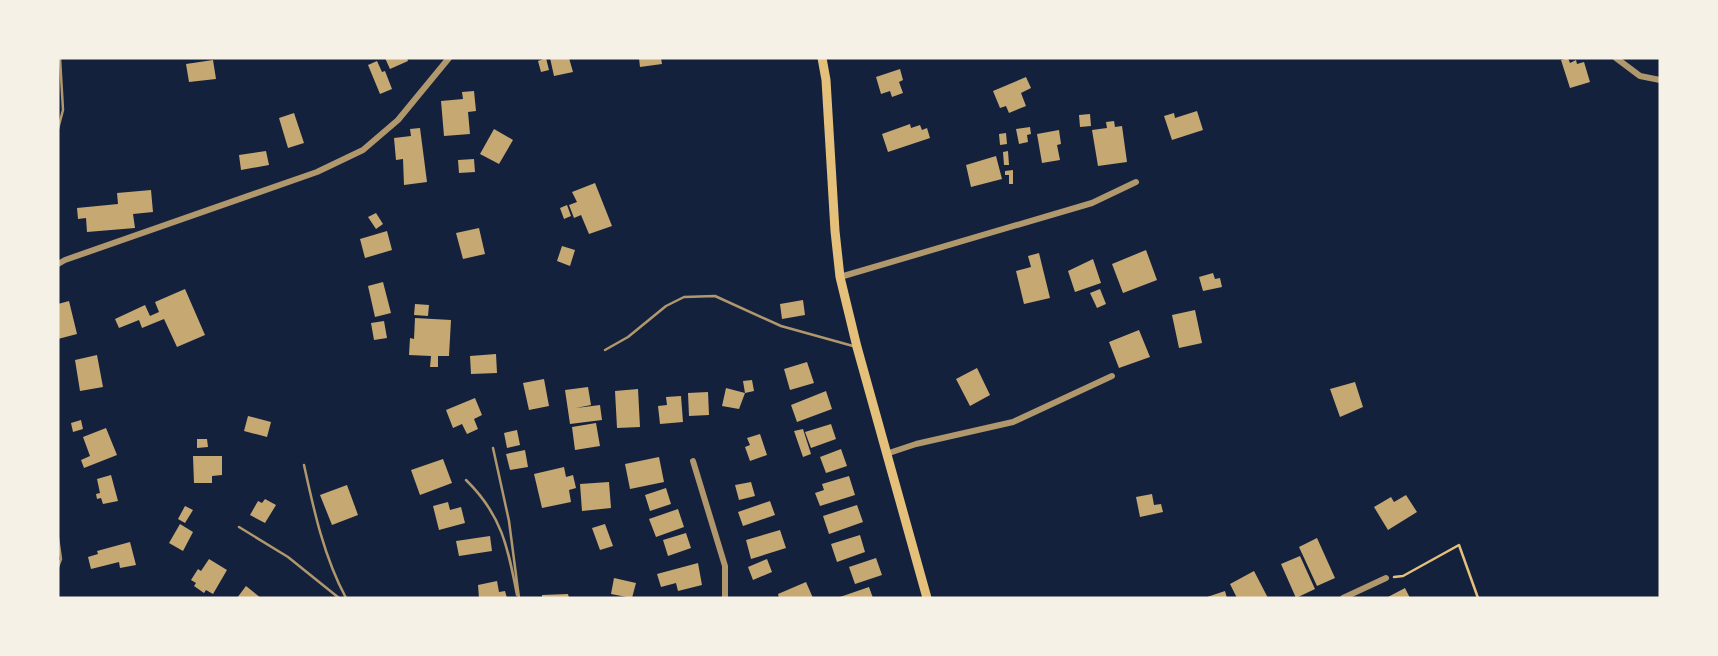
<svg xmlns="http://www.w3.org/2000/svg" width="1718" height="656" font-family="'Times New Roman',serif">
<style>
.building{fill:#c6a872}
.lines{fill:none;stroke-linecap:round;stroke-linejoin:round}
.path{stroke:#e5c07b;stroke-width:2.5}
.service{stroke:#b1986c;stroke-width:2.5}
.minor{stroke:#b1986c;stroke-width:6}
.secondary{stroke:#e5c07b;stroke-width:9}
</style>
<rect width="100%" height="100%" fill="#14213d"/>
<path class="building" d="M385 58H407L408 61 390 69Z
M546 58 549 70 541 72 538 61Z
M550 58H569L573 72 554 76Z
M639 58H661L662 64 640 67Z
M1568 58 1570 63 1576 60 1577 64 1584 62 1590 82 1570 88 1561 60Z
M213 60 216 79 189 82 186 64Z
M377 61 382 72 385 71 392 89 380 94 368 65Z
M900 69 903 80 899 82 903 93 892 97 890 91 881 94 876 77Z
M1026 77 1031 88 1021 93 1026 106 1009 113 1006 106 1000 108 993 91Z
M474 91 476 111 468 112 470 134 444 136 441 101 463 99 462 92Z
M1197 111 1203 130 1172 140 1164 116 1174 113 1175 118Z
M294 113 304 143 288 148 279 118Z
M1090 114 1091 126 1080 127 1079 115Z
M1114 121 1115 127 1122 126 1127 162 1098 166 1092 130 1107 128 1106 122Z
M910 124 911 128 920 125 922 130 927 128 930 138 888 152 882 134Z
M1030 127 1031 134 1027 135 1028 142 1019 144 1016 129Z
M420 128 427 182 404 185 403 159 396 160 394 138 411 136 410 129Z
M494 129 513 140 499 164 480 154Z
M1059 130 1061 144 1057 145 1060 160 1042 163 1037 134Z
M1006 133 1007 144 1000 145 999 134Z
M266 151 269 165 241 170 239 155Z
M1008 151 1009 165H1004L1003 152Z
M996 156 1002 179 971 187 966 165Z
M474 159 475 172 459 173 458 160Z
M1013 170V184H1009V175H1005V171Z
M595 183 612 226 589 234 581 215 574 218 569 205 577 202 572 192Z
M151 190 153 212 133 214 135 228 87 232 86 218 78 219 77 208 118 204 117 193Z
M567 205 571 216 564 219 560 208Z
M376 213 383 224 376 229 368 217Z
M479 228 485 254 463 259 456 233Z
M387 231 392 250 365 258 360 239Z
M562 246 575 250 570 266 557 261Z
M1146 250 1157 280 1123 293 1112 264Z
M1039 253 1050 298 1024 304 1016 271 1031 267 1028 256Z
M1093 259 1101 283 1075 292 1068 271Z
M1213 273 1215 279 1220 278 1222 287 1203 291 1199 277Z
M383 282 391 313 375 317 368 286Z
M185 289 205 335 177 347 164 319 142 328 139 320 119 328 115 319 145 305 150 316 159 312 155 302Z
M1100 289 1106 304 1097 308 1090 293Z
M803 300 805 315 782 319 780 304Z
M69 301 77 334 58 339V304Z
M415 304 429 305 428 316 414 315Z
M1195 310 1202 343 1179 348 1172 315Z
M415 318 451 320 449 356H438V367H430L431 356 409 355 410 338 414 339Z
M384 321 387 338 374 340 371 323Z
M1139 330 1150 357 1119 368 1109 342Z
M496 354 497 373 471 374 470 356Z
M97 355 103 387 80 391 75 360Z
M807 362 814 383 790 390 784 369Z
M977 368 990 395 970 406 956 379Z
M544 379 549 406 529 410 523 383Z
M752 380 754 391 745 393 743 381Z
M1355 382 1363 407 1340 417 1330 389Z
M588 387 591 405 576 408 600 405 602 420 570 424 565 390Z
M726 388 745 393 739 409 722 406Z
M638 389 640 427 617 428 615 391Z
M826 391 832 409 797 422 791 405Z
M708 392 709 415 689 416 688 393Z
M681 396 683 422 660 424 658 406 667 405 666 397Z
M475 398 482 415 474 419 478 429 467 434 462 424 453 428 446 410Z
M248 416 271 422 267 437 244 431Z
M81 420 83 429 73 432 71 423Z
M596 423 600 446 575 450 572 427Z
M831 424 836 439 811 448 805 432Z
M106 428 117 455 84 468 81 460 90 456 83 437Z
M803 429 811 454 803 457 794 431Z
M517 430 520 445 507 448 504 433Z
M760 434 767 455 750 461 745 447 750 445 747 438Z
M197 439H207L208 447 197 448Z
M841 449 847 466 826 473 820 457Z
M525 450 528 467 510 470 506 454Z
M193 456H222V475L212 476V483H194Z
M659 457 664 482 630 489 625 464Z
M443 459 452 483 420 495 411 470Z
M564 467 566 477 573 475 576 488 569 490 571 502 542 508 534 474Z
M111 475 118 501 103 504 101 498 97 499 96 494 100 493 97 479Z
M849 476 855 495 820 506 815 493 824 490 822 484Z
M609 482 611 508 582 511 580 484Z
M751 482 755 496 739 500 735 485Z
M347 485 358 515 332 525 320 495Z
M666 488 671 504 650 511 645 495Z
M1152 494 1154 505 1161 504 1163 512 1140 517 1136 497Z
M1406 495 1417 512 1388 530 1374 507 1391 497 1394 502Z
M265 499 276 505 265 523 250 515 258 501 262 503Z
M770 501 775 515 743 526 738 512Z
M448 502 450 510 461 507 465 523 439 530 433 506Z
M857 505 863 522 829 534 823 516Z
M185 506 193 510 185 523 178 519Z
M678 509 684 527 656 537 649 519Z
M180 524 193 532 183 551 169 543Z
M605 524 613 546 600 550 592 528Z
M780 530 786 548 751 559 746 540Z
M686 533 691 548 668 556 663 540Z
M860 535 865 552 837 562 831 544Z
M490 536 492 551 459 556 456 541Z
M1317 538 1335 578 1317 586 1299 547Z
M130 542 136 565 120 568 119 562 91 569 88 557 98 554 97 551Z
M1300 556 1315 589 1296 598 1281 564Z
M876 558 882 575 855 584 849 567Z
M209 559 227 570 213 594 206 590 204 593 194 586 196 583 191 580 198 569 201 571Z
M767 559 772 572 753 580 748 567Z
M698 563 702 585 678 591 676 583 661 587 657 574Z
M1254 571 1268 598H1237L1230 584Z
M614 578 636 583 632 598 611 594Z
M497 581 499 592 505 591 507 598H479L478 585Z
M806 582 813 598H779L778 594Z
M246 586 261 598H237Z
M869 587 873 598H837Z
M1405 588 1410 598H1386Z
M1225 591 1227 598H1204Z
M568 594 569 598H542V595Z"/>
<g class="lines">
<path class="path" d="M1394 577 1403 576 1459 545 1478 598"/>
<path class="service" d="M58 129 63 110 60 58
M605 350 628 337 666 306 684 297 715 296 781 326 853 346
M493 448 509 521 519 598
M304 465C314 511 324 557 346 598
M466 480C502 515 508 548 517 595
M239 527 288 557 339 598
M58 538 61 559 58 567"/>
<path class="minor" d="M1616 58 1640 76 1660 80
M58 264 65 260 317 172 363 150 398 120 449 58
M840 277 1092 203 1136 182
M886 454 916 444 1013 422 1112 376
M693 461 725 566V598
M1343 598 1386 578"/>
<path class="secondary" d="M822 58 826 80 835 231 840 277 857 347 927 598"/>
</g>
<rect width="1718" height="656" fill="none" stroke="#f6f1e7" stroke-width="119"/>
</svg>
